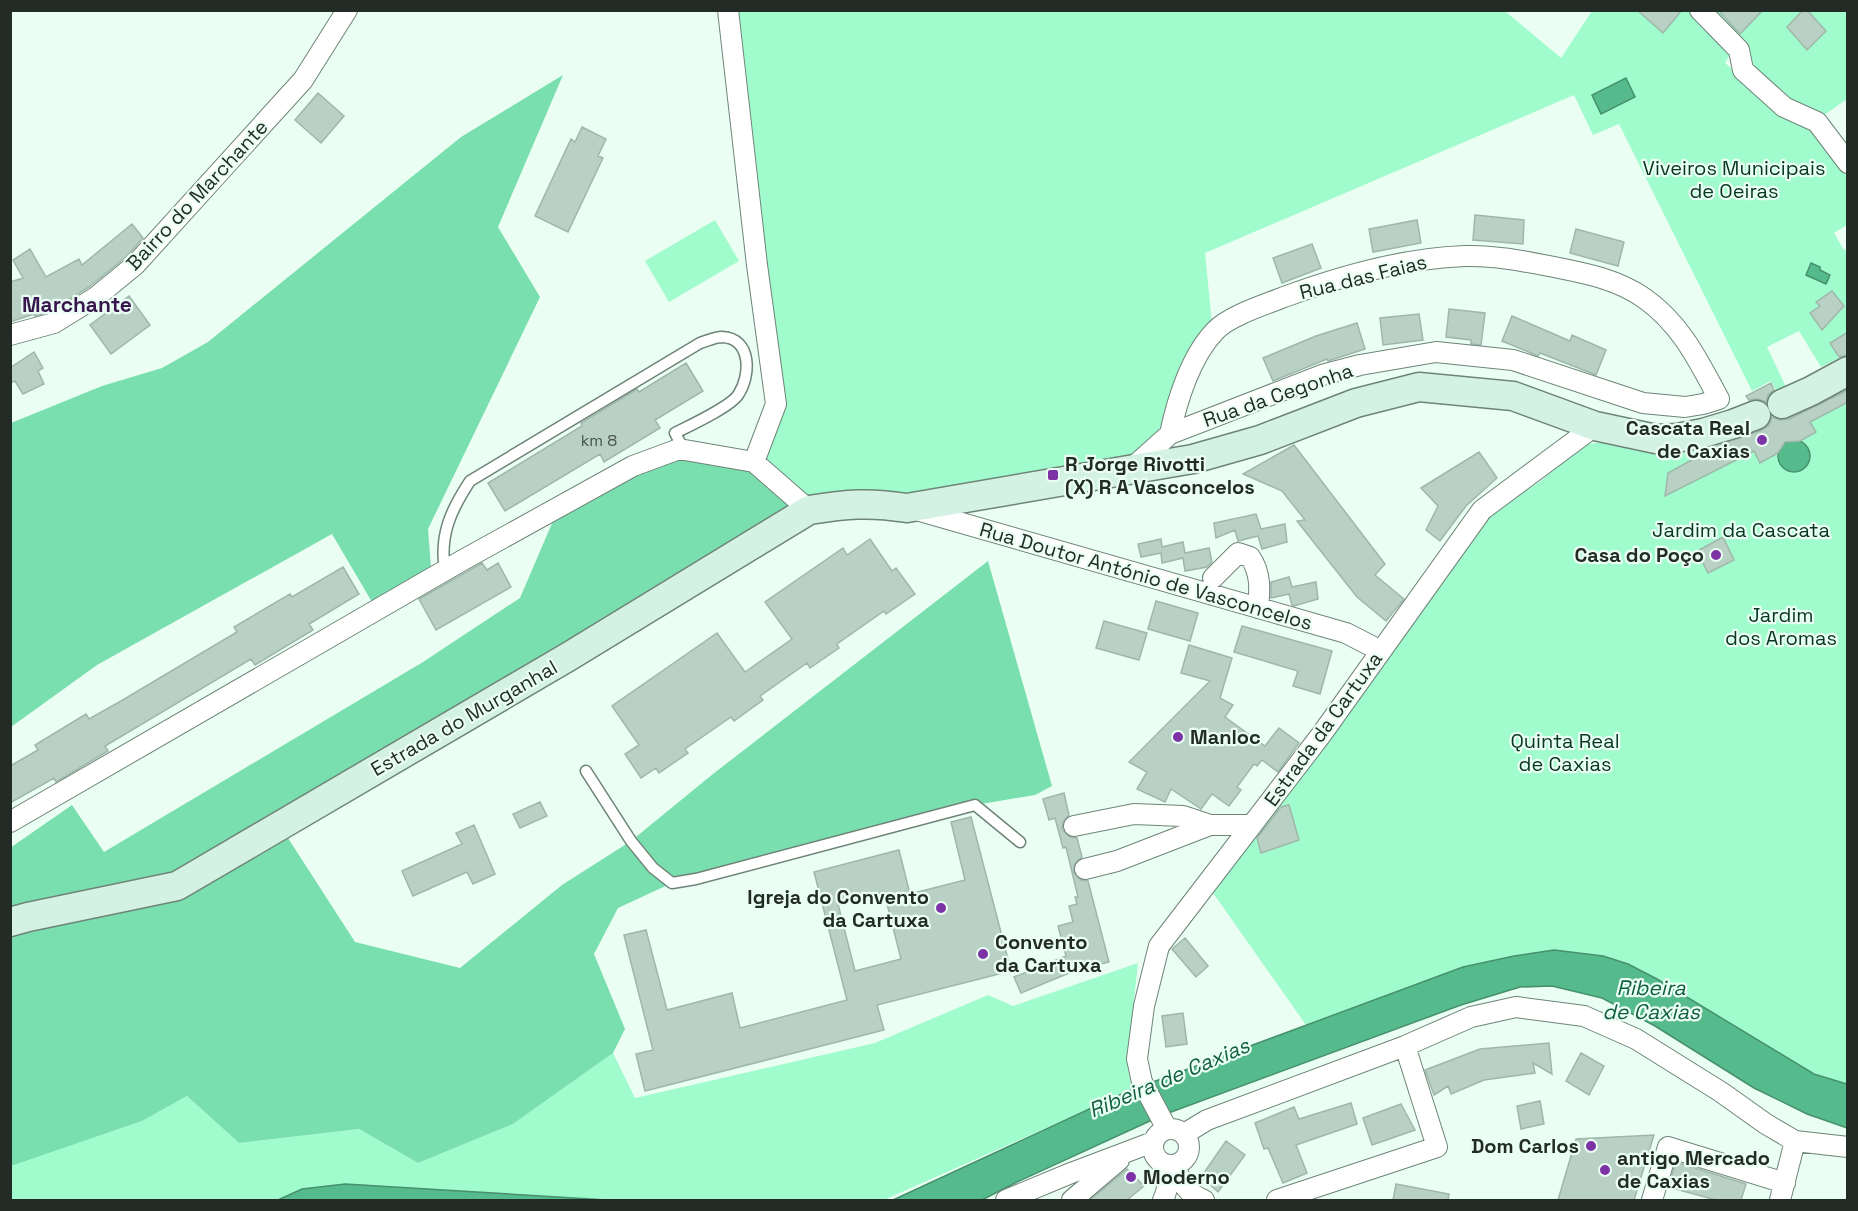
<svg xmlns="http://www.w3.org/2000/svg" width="1858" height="1211" font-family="'Space Grotesk',sans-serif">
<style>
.green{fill:#a1fccd}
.forest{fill:#7adfae}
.water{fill:#55bb8c;stroke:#46906d;stroke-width:1.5}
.building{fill:#b9d1c4;stroke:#9fb7aa;stroke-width:1.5;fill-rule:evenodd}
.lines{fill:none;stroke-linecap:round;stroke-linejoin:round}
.lane-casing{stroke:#6e8478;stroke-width:13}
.street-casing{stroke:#6e8478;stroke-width:22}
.secondary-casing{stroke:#6e8478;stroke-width:31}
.lane{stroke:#fff;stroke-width:10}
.street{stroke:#fff;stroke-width:20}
.secondary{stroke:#d4f2e4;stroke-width:28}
.poi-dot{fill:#7d33a5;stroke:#eafef3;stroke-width:2}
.labels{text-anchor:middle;stroke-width:4.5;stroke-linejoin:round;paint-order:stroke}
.number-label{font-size:16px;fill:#48544e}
.park-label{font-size:20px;fill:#073623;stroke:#eafef3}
.street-label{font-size:20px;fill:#222b26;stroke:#eafef3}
.poi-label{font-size:20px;font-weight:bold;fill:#222b26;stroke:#eafef3;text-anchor:start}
.neighbourhood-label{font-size:21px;font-weight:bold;fill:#39164d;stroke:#eafef3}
.water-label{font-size:21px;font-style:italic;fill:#115f40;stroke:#eafef3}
</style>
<rect width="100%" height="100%" fill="#eafef3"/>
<path class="green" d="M728 11H1505L1561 58 1592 11H1695L1733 50 1725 63 1782 110 1806 120 1847 175V225L1834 233 1844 250 1847 249V354L1821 367 1799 331 1767 347 1786 387 1777 392 1771 381 1752 391 1619 124 1593 135 1574 95 1205 253 1212 324 1148 466 809 510 754 462 776 404Z
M1707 11H1847V99L1820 118 1782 102Z
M715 220 739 261 669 302 645 261Z
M1771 383 1788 416 1847 386V1084C1798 1074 1744 1032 1700 1005 1669 986 1639 965 1603 957 1535 940 1467 966 1404 989 1372 1001 1339 1013 1306 1025L1211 890 1418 617 1490 511 1518 496 1541 481 1577 449 1589 444 1603 442 1641 451 1684 453 1726 442 1762 427 1746 396Z
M1138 963 1127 1064 1132 1090 884 1200H607L495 1194 302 1189 278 1200H11L10 1166 142 1121 187 1096 239 1143 359 1129 418 1163 513 1124 613 1053 635 1098 875 1043 988 995 1013 1006Z"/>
<path class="forest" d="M563 75 498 227 540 297 428 529 431 567 372 602 332 534 97 665 11 727V423L102 386 162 368 208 342 461 137Z
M679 449 754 462 809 510 286 835 355 942 460 968 562 885 631 841 713 774 988 561 1052 786 1035 795 975 805 672 883 618 908 594 954 625 1029 613 1053 513 1124 418 1163 359 1129 239 1143 187 1096 142 1121 11 1166 10 848 72 805 104 852 423 662 520 598 559 507Z"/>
<path class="water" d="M1626 78 1635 97 1601 114 1592 95Z
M1811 263 1820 267V270L1830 275 1826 284 1806 275Z
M1778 456a16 16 0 1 1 32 0a16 16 0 1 1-32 0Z
M1554 950 1603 956 1628 964 1657 979 1814 1074 1847 1084V1128L1807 1114 1754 1088 1655 1026 1602 998 1552 986 1520 987 1461 1005 1163 1115 1015 1183 982 1200H893L1126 1092 1463 967 1514 956Z
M345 1184 607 1200H278L302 1189Z"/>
<path class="building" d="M1637 10H1682L1663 33Z
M1718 10H1763L1740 34Z
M1803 10H1807L1826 31 1807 50 1787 27Z
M318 93 344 116 321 143 295 120Z
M582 127 606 139 598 156 603 158 568 232 535 216 571 139 575 142Z
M1475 215 1524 220 1523 244 1473 240Z
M1417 220 1421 243 1373 252 1369 229Z
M132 224 143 238 127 256 89 287 49 312 35 316 34 314 10 322V282L23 278 13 260 30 249 46 277 79 259 82 265Z
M1576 229 1624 242 1618 266 1570 253Z
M1312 244 1321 268 1282 283 1273 258Z
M1832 291 1844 306 1822 330 1810 313 1820 306 1816 302Z
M129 296 150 325 111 354 90 325Z
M1449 309 1485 313 1481 345 1471 344V340L1446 337Z
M1419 314 1423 340 1383 345 1380 318Z
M1512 316 1570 341 1572 335 1606 350 1596 375 1540 353 1538 356 1502 341Z
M1357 323 1365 349 1328 361 1327 359 1273 381 1263 358 1316 336Z
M1848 332V355L1839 357 1830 343Z
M34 352 43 368 38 371 44 384 23 394 15 381 10 383V368Z
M686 363 703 391 655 420 660 428 604 462 600 454 505 511 488 483 582 426 581 423 637 389 639 392Z
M1771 383 1774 390 1768 395 1766 402 1758 399 1749 400 1746 396Z
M1848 390V402L1810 422 1816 432 1800 441 1785 442 1778 453 1760 463 1754 451 1665 496 1668 473 1719 445 1762 430 1769 425 1772 417 1780 420 1789 419Z
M1294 445 1385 564 1375 575 1404 599 1386 621 1357 597 1297 521 1305 520 1282 491 1243 474Z
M1479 452 1497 478 1466 506 1440 541 1426 530 1438 506 1421 488Z
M1256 514 1261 529 1285 524 1287 542 1262 549 1258 536 1238 541 1235 530 1216 538 1214 523Z
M1723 537 1734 560 1708 573 1697 551Z
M870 539 892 571 896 568 915 594 886 614 884 611 837 644 839 648 810 668 807 663 760 696 763 700 734 721 731 717 685 749 688 753 659 773 656 768 641 778 625 754 639 745 612 706 717 633 745 672 792 639 765 602 843 548 847 555Z
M1161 539 1162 547 1183 542 1185 553 1209 548 1212 562 1207 567 1185 571 1183 558 1162 563 1161 553 1141 557 1138 544Z
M482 563 487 570 498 563 511 587 436 630 419 599Z
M343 567 359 594 309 624 313 630 255 665 251 659 105 746 108 751 56 782 54 778 10 803V766L38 750 35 745 86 714 89 719 121 701 237 632 234 627 290 594 292 597Z
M1289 577 1292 587 1316 582 1318 599 1294 606 1292 605 1289 594 1271 598V582Z
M1156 601 1198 613 1190 641 1148 629Z
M1104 621 1147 633 1139 660 1096 648Z
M1242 626 1332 651 1320 694 1293 686 1298 671 1234 652Z
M1189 645 1232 658 1220 698 1233 705 1225 717 1265 746 1279 728 1299 743 1278 772 1262 760 1257 766 1254 764 1237 787 1241 790 1229 806 1212 794 1201 809 1171 789 1165 802 1137 789 1147 772 1129 762 1210 681 1181 673Z
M1064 793 1069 815 1063 822 1062 829 1070 837 1077 838 1082 857 1074 865V872L1081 880 1088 881 1109 962 1074 971 1021 993 1014 977 1066 956 1058 926 1073 922 1069 906 1077 904 1075 897H1078L1066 847 1063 848 1055 818 1049 820 1043 799Z
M540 802 547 816 520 828 513 814Z
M1289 805 1299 840 1261 853 1257 838 1281 807Z
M971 817 1011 971 877 1005 884 1030 645 1091 636 1054 653 1050 624 935 646 930 667 1010 732 993 740 1028 847 1000 814 872 899 850 910 894 965 880 951 822ZM884 892 901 959 855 971 838 904Z
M474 825 495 874 473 884 467 872 413 896 402 871 462 844 456 833Z
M1185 938 1208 966 1196 977 1172 949Z
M1183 1013 1187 1044 1166 1047 1162 1016Z
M1549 1043 1552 1074 1533 1063 1535 1073 1484 1080 1451 1094 1448 1086 1434 1095 1425 1070 1480 1049Z
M1581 1053 1604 1066 1589 1095 1566 1081Z
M1540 1101 1544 1124 1521 1129 1517 1106Z
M1351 1103 1357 1124 1296 1145 1307 1173 1283 1183 1268 1148 1264 1149 1255 1123 1294 1107 1299 1119Z
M1401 1104 1415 1130 1372 1145 1363 1118Z
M1654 1135 1634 1200H1558L1576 1139Z
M1226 1141 1245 1155 1218 1192 1201 1177Z
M1676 1162 1746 1184 1741 1200H1716L1668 1187Z
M1127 1169 1144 1186 1127 1200H1090Z
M1396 1184 1449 1194 1448 1200H1393Z"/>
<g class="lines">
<g class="lane-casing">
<path id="lane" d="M445 571C439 535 451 510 470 481L700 343C707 341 715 337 722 337 752 338 751 376 738 395 730 407 689 426 675 433L684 450
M586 771 631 841 653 868 672 883 696 879 975 805 1020 842"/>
</g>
<g class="street-casing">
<path id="street" d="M728 10 757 265 776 404 754 462
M1700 10 1739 50 1743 70 1784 107 1817 122 1848 163
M10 335 54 323 96 297 135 265 303 80 347 10
M1131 469 1170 434 1322 375 1360 365 1436 352 1513 360 1643 403 1685 407 1703 404 1719 399C1698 360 1681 324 1644 298 1618 280 1589 274 1559 268 1528 262 1496 255 1465 256 1403 258 1341 276 1284 297 1264 305 1229 316 1215 331 1191 356 1177 400 1170 434
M916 510 1346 633 1381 651
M1213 578 1238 553 1250 557C1261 573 1260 589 1258 608
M10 822 463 560 633 466 679 449 754 462 809 510
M1074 826 1134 814 1183 816 1210 825H1252
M1085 869 1117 861 1210 825
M1153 1147a18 18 0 1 1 36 0a18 18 0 1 1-36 0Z
M1167 1129 1142 1082 1137 1059 1144 1006 1159 946 1321 735 1482 510 1595 426
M1184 1134 1207 1120 1405 1046 1471 1017 1516 1007 1584 1016 1636 1039 1721 1092 1766 1124 1795 1141 1848 1147
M1163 1164C1169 1177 1169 1187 1163 1200
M1175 1165C1181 1183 1186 1193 1204 1200
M1006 1200 1071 1173 1153 1142
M1072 1200 1119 1160
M1277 1200 1437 1147 1405 1046
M1652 1200 1668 1147 1785 1183
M1780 1200 1795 1141"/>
</g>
<g class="secondary-casing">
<path id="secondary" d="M1782 404 1811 391 1848 371
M10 922 28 917 177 886 568 657 809 510C847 504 869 502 907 508L1193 459 1260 440 1356 403 1419 387 1513 396 1595 426 1656 439 1677 438 1703 433 1733 424 1756 415"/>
</g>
<use href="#lane" class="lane"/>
<use href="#street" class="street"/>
<use href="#secondary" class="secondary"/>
</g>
<g class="poi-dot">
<circle cx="1762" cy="440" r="6"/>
<rect x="1047" y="469" width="12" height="12" rx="3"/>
<circle cx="1716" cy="555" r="6"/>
<circle cx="1178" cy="737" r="6"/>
<circle cx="941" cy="908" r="6"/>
<circle cx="983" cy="954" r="6"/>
<circle cx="1591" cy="1146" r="6"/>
<circle cx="1605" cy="1170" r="6"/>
<circle cx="1131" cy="1177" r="6"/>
</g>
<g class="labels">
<g class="number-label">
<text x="599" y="446">km 8</text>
</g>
<g class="park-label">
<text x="1734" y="175">Viveiros Municipais<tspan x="1734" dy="23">de Oeiras</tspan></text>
<text x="1741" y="537">Jardim da Cascata</text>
<text x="1781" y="622">Jardim<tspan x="1781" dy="23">dos Aromas</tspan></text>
<text x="1565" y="748">Quinta Real<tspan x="1565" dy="23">de Caxias</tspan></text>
</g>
<g class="street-label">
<text transform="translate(197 195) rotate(-47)" y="7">Bairro do Marchante</text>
<text transform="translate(1363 277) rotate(-14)" y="7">Rua das Faias</text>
<text transform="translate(1278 395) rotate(-19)" y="7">Rua da Cegonha</text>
<text transform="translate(1146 576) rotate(16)" y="7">Rua Doutor António de Vasconcelos</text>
<text transform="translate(464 718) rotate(-30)" y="7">Estrada do Murganhal</text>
<text transform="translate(1323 729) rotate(-54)" y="7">Estrada da Cartuxa</text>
</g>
<g class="poi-label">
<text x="1750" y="435" text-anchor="end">Cascata Real<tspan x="1750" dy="23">de Caxias</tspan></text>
<text x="1065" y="471">R Jorge Rivotti<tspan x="1065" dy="23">(X) R A Vasconcelos</tspan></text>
<text x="1704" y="562" text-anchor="end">Casa do Poço</text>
<text x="1190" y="744">Manloc</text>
<text x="929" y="904" text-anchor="end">Igreja do Convento<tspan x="929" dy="23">da Cartuxa</tspan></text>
<text x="995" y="949">Convento<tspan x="995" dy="23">da Cartuxa</tspan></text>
<text x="1579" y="1153" text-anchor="end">Dom Carlos</text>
<text x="1617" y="1165">antigo Mercado<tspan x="1617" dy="23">de Caxias</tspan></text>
<text x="1143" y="1184">Moderno</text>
</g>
<g class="neighbourhood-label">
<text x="77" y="312">Marchante</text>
</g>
<g class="water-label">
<text x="1651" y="995">Ribeira<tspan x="1651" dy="24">de Caxias</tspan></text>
<text transform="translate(1169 1078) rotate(-23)" y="7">Ribeira de Caxias</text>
</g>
</g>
<rect width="1858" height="1211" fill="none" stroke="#222b26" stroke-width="24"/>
</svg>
